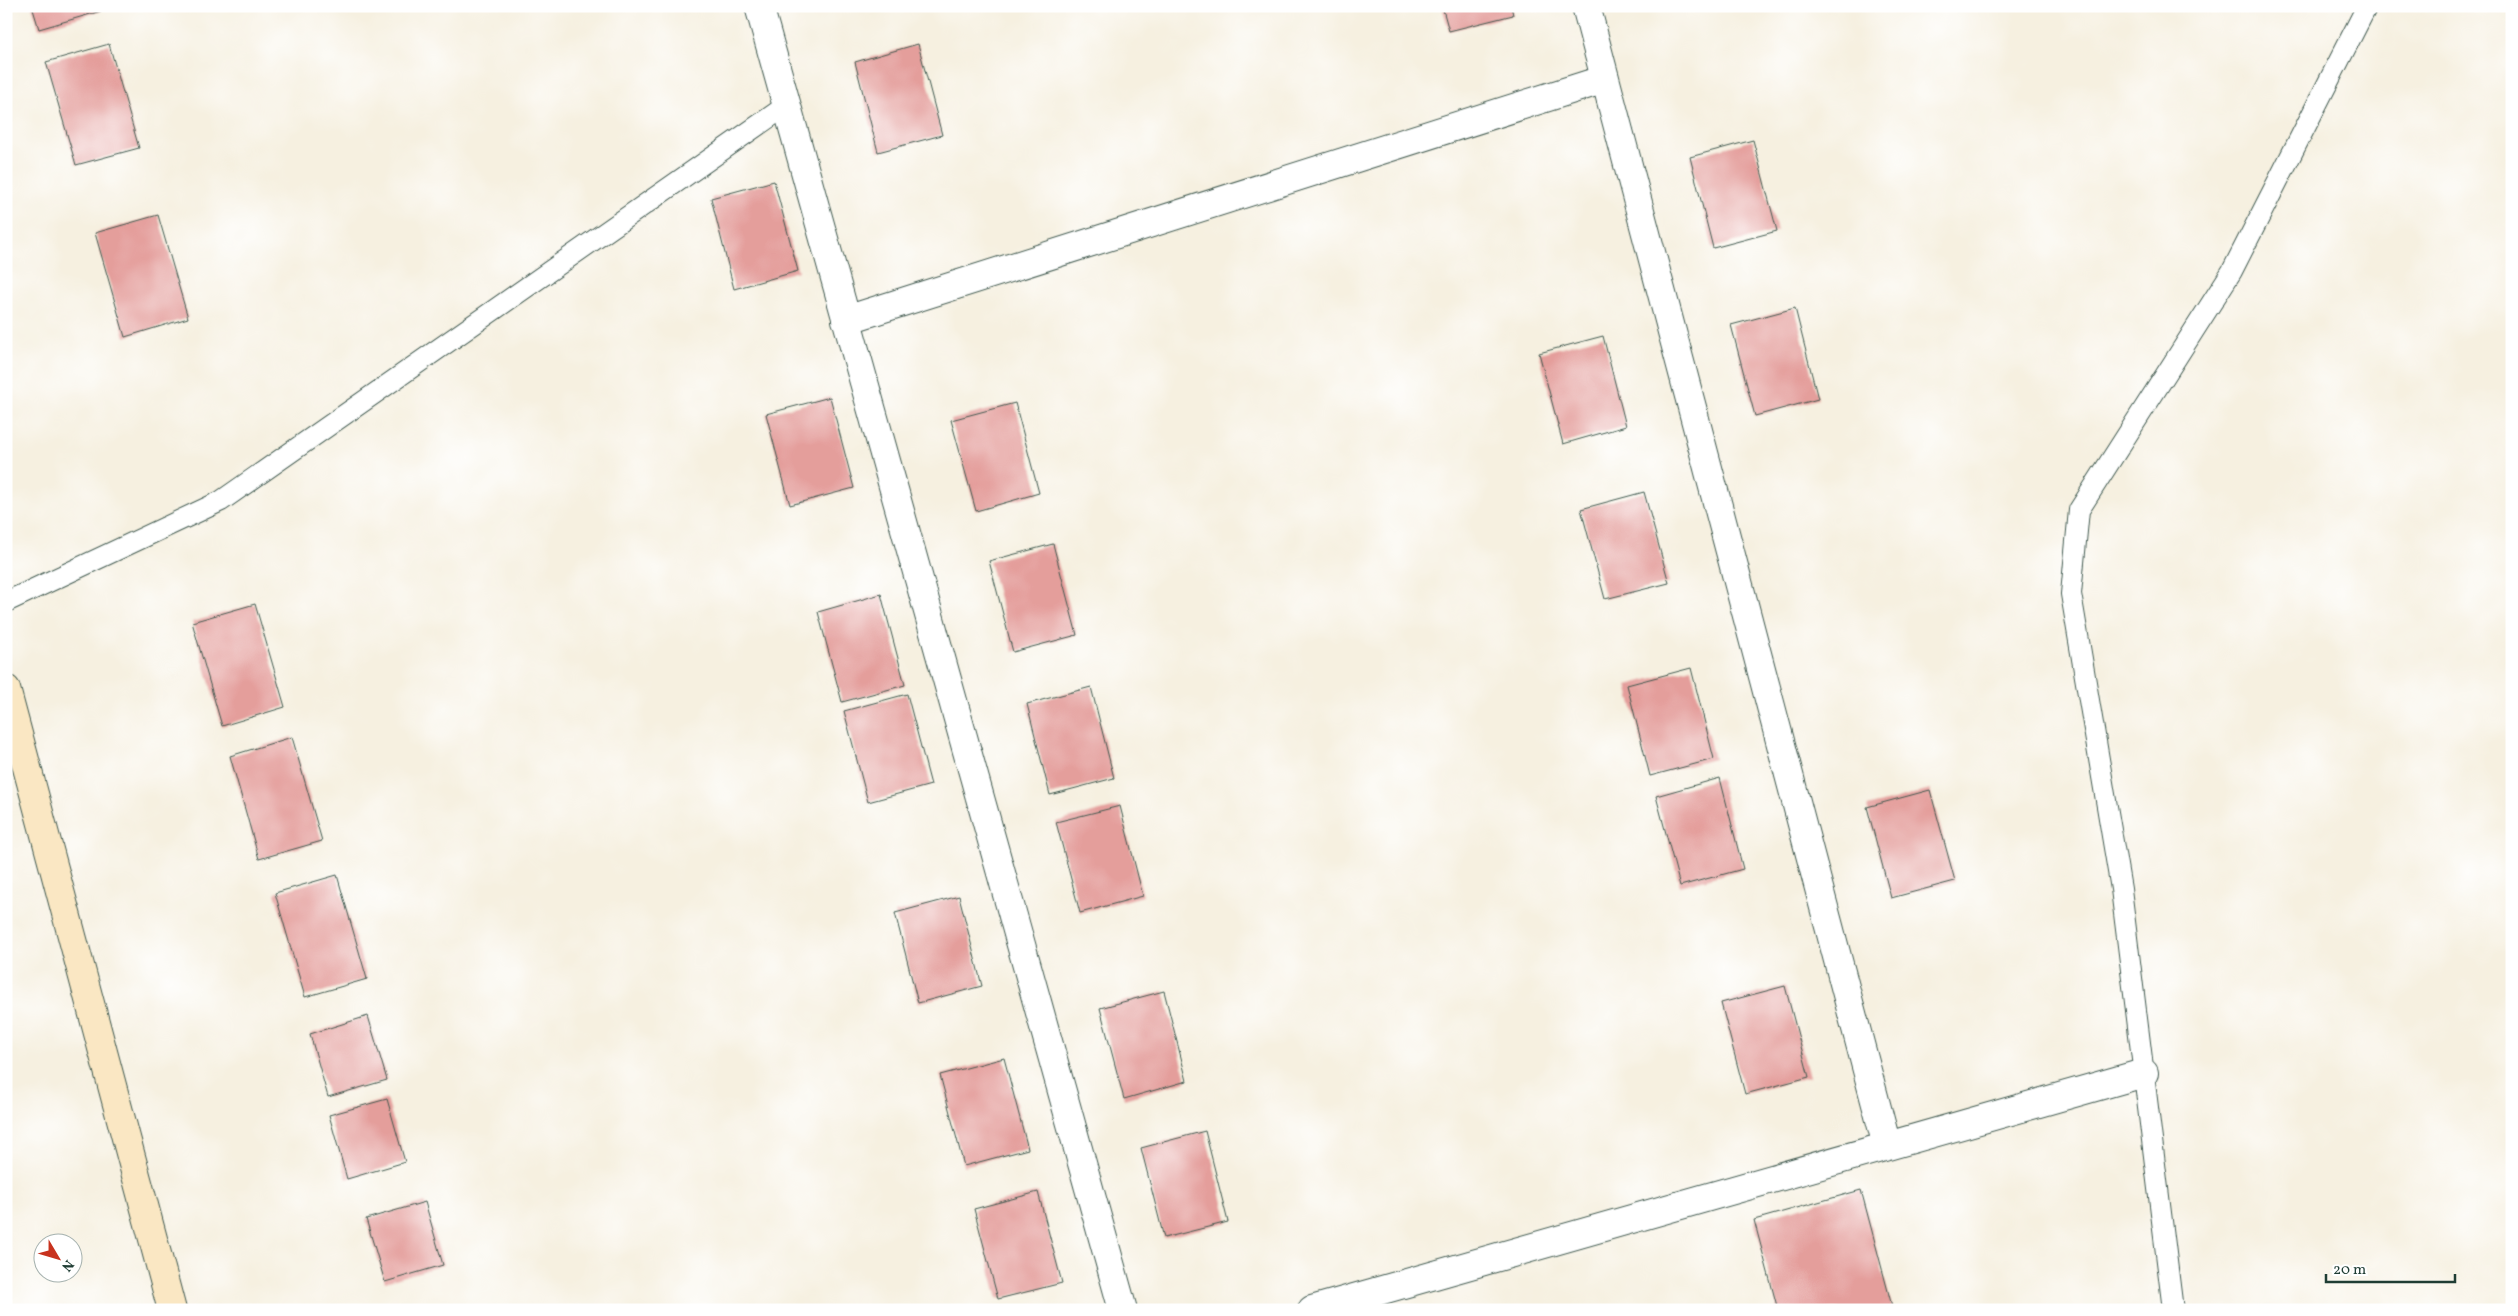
<svg xmlns="http://www.w3.org/2000/svg" width="2518" height="1316" font-family="Vollkorn,serif">
<style>
.building{fill:#e49e9b}
.lines{fill:none;stroke-linecap:round;stroke-linejoin:round}
.lane-casing{stroke:#3f584e;stroke-width:22}
.street-casing{stroke:#3f584e;stroke-width:30}
.secondary-casing{stroke:#3f584e;stroke-width:30}
.lane{stroke:#fff;stroke-width:20}
.street{stroke:#fff;stroke-width:28}
.secondary{stroke:#fae7c3;stroke-width:28}
</style>
<rect width="100%" height="100%" fill="#fff"/>
<filter id="ink" filterUnits="userSpaceOnUse"><feTurbulence type="fractalNoise" baseFrequency=".02" numOctaves="2"/><feDisplacementMap in="SourceGraphic" scale="10" xChannelSelector="R" yChannelSelector="G"/><feConvolveMatrix kernelMatrix="1 2 1 2 8 2 1 2 1" color-interpolation-filters="sRGB"/></filter>
<filter id="wash" filterUnits="userSpaceOnUse"><feTurbulence type="fractalNoise" baseFrequency=".0096" numOctaves="4" result="noise"/><feDisplacementMap in="SourceGraphic" scale="20" xChannelSelector="R" yChannelSelector="G"/><feGaussianBlur stdDeviation="1.12" result="paint"/><feColorMatrix in="noise" values="0 0 0 0 0 0 0 0 0 0 0 0 0 0 0 0 0 1.4 0 .05"/><feComposite in="paint" operator="in"/></filter>
<g filter="url(#wash)">
<rect width="100%" height="100%" fill="#f6f0e0"/>
<g id="blocks">
<path class="building" d="M32 6H99L101 11 39 29Z
M1442 6H1511L1513 15 1449 31Z
M109 44 139 148 76 165 46 62Z
M918 44 942 135 878 152 855 62Z
M1753 140 1777 231 1713 248 1690 157Z
M774 181 798 271 734 289 711 198Z
M158 215 188 318 125 337 95 233Z
M1795 308 1818 399 1755 416 1731 325Z
M1603 336 1626 426 1563 444 1539 353Z
M830 397 854 488 790 505 766 414Z
M1015 403 1039 493 976 511 951 420Z
M1644 492 1669 583 1605 599 1581 509Z
M1053 544 1077 635 1013 652 989 561Z
M881 594 905 685 842 702 818 612Z
M255 604 285 707 222 726 192 622Z
M1691 668 1714 759 1650 776 1627 685Z
M1091 687 1114 778 1050 795 1027 704Z
M907 694 931 785 868 802 844 711Z
M292 737 322 841 259 859 230 756Z
M1720 778 1743 869 1680 886 1656 796Z
M1930 790 1955 881 1891 898 1867 807Z
M1120 806 1143 896 1080 913 1056 822Z
M337 875 367 979 305 997 275 893Z
M959 896 982 986 918 1003 895 913Z
M1785 986 1809 1077 1745 1094 1721 1003Z
M1164 991 1187 1081 1124 1099 1100 1008Z
M368 1016 387 1080 328 1097 310 1034Z
M1004 1058 1028 1149 964 1166 940 1075Z
M387 1099 405 1162 347 1179 329 1115Z
M1205 1131 1228 1222 1164 1238 1141 1148Z
M1861 1190 1893 1310H1778L1754 1220Z
M1038 1192 1062 1283 998 1299 974 1209Z
M425 1202 443 1265 385 1282 366 1219Z"/>
</g>
</g>
<g filter="url(#ink)">
<use href="#blocks" fill-opacity="0" stroke="#3f584e" stroke-width="1"/>
<g class="lines">
<g class="lane-casing">
<path id="lane" d="M6 602 221 501 787 105
M2173 1310 2121 889 2071 594 2079 510 2232 271 2367 6"/>
</g>
<g class="street-casing">
<path id="street" d="M759 6 1123 1310
M1586 6 1887 1146
M846 320 1605 79
M1312 1310 2144 1073"/>
</g>
<g class="secondary-casing">
<path id="secondary" d="M6 689 172 1310"/>
</g>
<use href="#lane" class="lane"/>
<use href="#street" class="street"/>
<use href="#secondary" class="secondary"/>
</g>
</g>
<rect width="2518" height="1316" fill="none" stroke="#fff" stroke-width="25"/>
<g transform="translate(58 1258) rotate(128)"><circle r="24" fill="#ffffff" stroke="#a5b1ae"/>
<path d="M0-4L9 19L0 12L-9 19Z" fill="#c8321e"/>
<text y="-8" font-size="14" font-weight="bold" text-anchor="middle" fill="#1f3d34">N</text>
</g>
<path d="M2326 1274v8h129v-8" fill="none" stroke="#1f3d34" stroke-width="2.5"/>
<text x="2333" y="1274" font-size="15" fill="#1f3d34" stroke="#ffffff" stroke-width="4" paint-order="stroke">20 m</text>
</svg>
